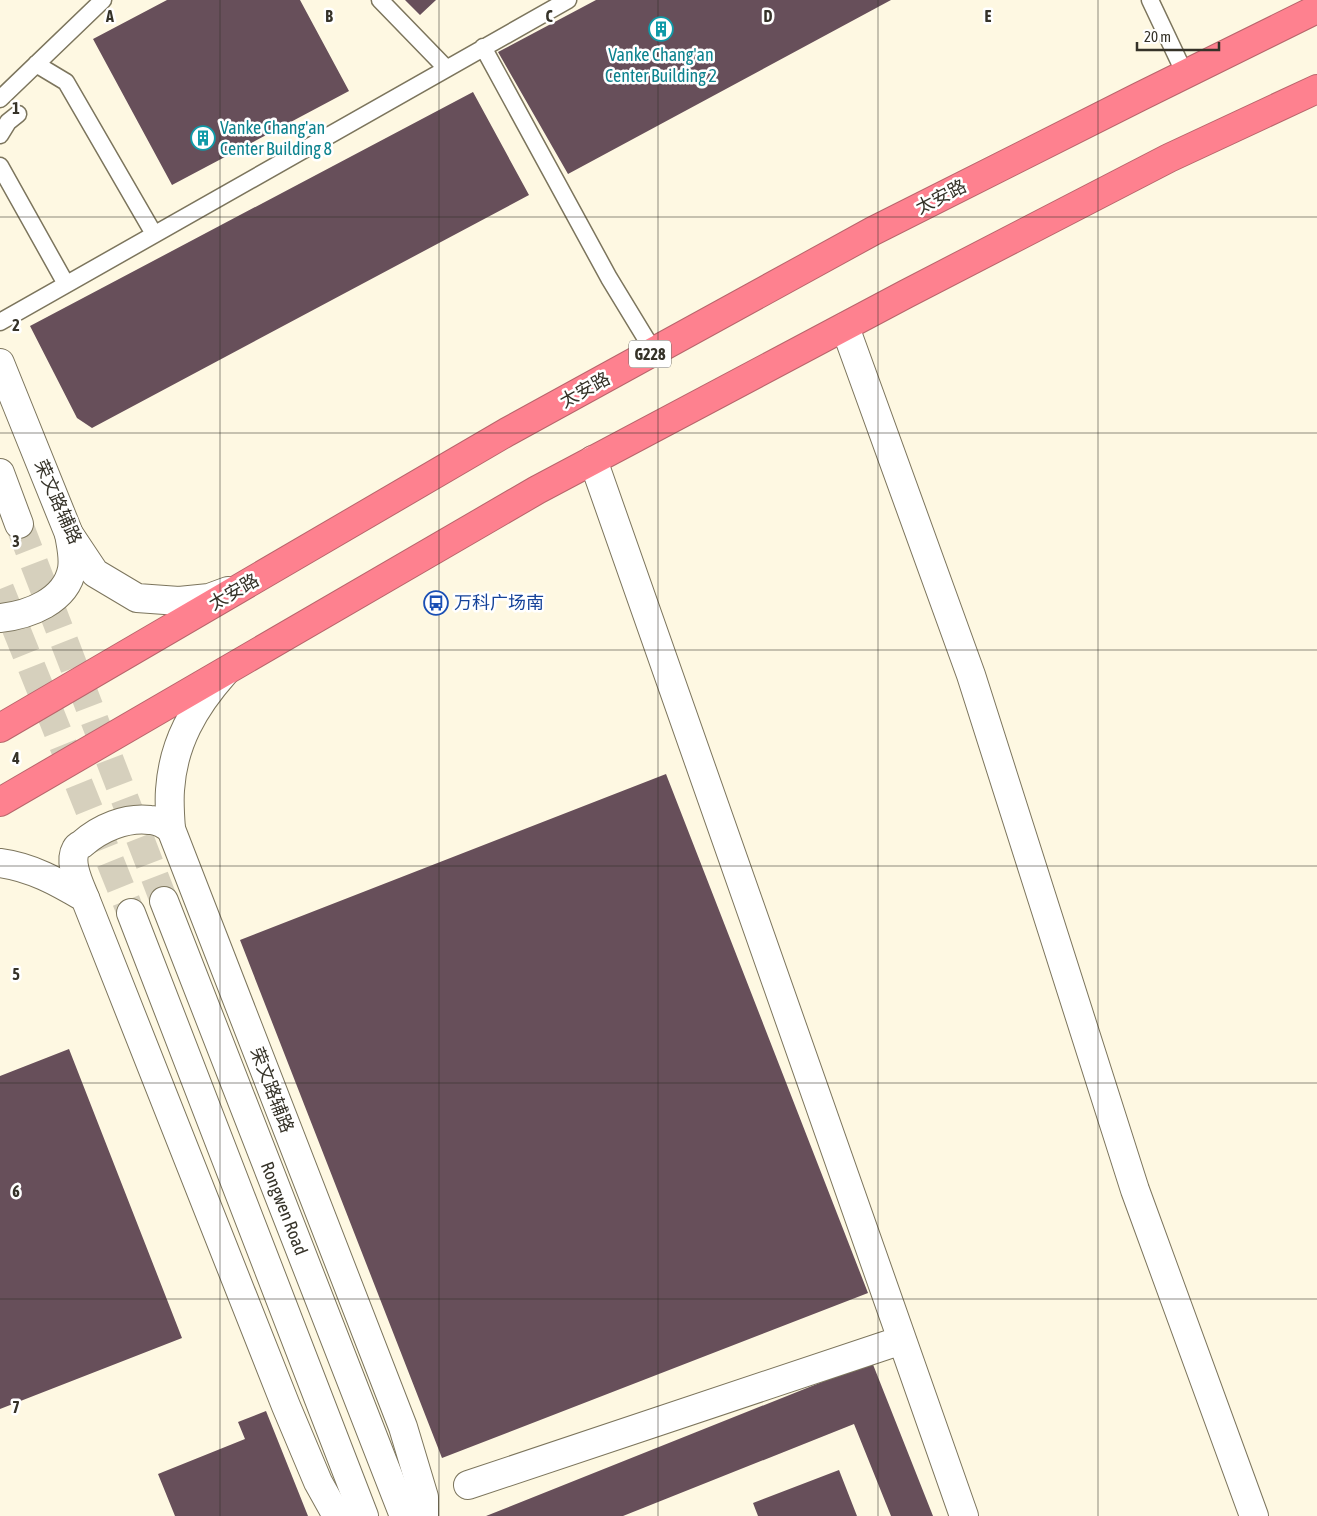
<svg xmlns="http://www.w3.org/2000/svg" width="1317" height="1516" font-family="'Asap Condensed','Noto Sans SC',sans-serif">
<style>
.building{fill:#674f5a}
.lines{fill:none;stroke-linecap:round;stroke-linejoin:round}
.secondary-tunnel{stroke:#d6d0bd;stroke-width:28;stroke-dasharray:28 14;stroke-linecap:butt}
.lane-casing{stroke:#7c755d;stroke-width:19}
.street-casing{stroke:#7c755d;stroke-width:30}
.secondary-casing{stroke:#7c755d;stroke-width:30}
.highway-casing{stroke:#b8656b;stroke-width:30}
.lane{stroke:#fff;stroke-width:16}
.street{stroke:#fff;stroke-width:28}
.secondary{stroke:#fff;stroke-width:28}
.highway{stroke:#fe818f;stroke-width:28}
.grid{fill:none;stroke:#353228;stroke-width:1;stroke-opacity:0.55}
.labels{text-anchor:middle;stroke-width:5;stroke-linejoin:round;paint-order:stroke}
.shield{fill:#fff;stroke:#727068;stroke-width:1}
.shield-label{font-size:16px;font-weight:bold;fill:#353228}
.culture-label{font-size:18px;fill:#0d838f;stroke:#fff}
.street-label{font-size:18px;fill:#353228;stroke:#fff}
.transit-label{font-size:18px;fill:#164399;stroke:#fff;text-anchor:start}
.grid-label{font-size:16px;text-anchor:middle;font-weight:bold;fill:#353228;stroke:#fff;stroke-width:5;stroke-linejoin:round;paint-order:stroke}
</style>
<rect width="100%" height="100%" fill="#fef8e2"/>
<path class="building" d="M167 0H300L349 91 172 185 93 39Z
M405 0H436L420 15Z
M596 0H891L568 174 498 52Z
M473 92 529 195 92 428 77 418 30 326Z
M666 774 868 1293 442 1458 240 940Z
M69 1049 182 1338 0 1409V1076Z
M872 1362 933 1516H891L854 1424 623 1516H486Z
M266 1411 308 1516H175L158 1474 245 1439 238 1422Z
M839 1470 857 1516H758L753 1503Z"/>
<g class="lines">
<path class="secondary-tunnel" d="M19 524 164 901
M0 589 131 913"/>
<g class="lane-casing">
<path id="lane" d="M380 0 446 68
M1150 0 1185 74
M483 47 609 278 654 352
M36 64 66 82 154 234
M0 99 103 0
M0 135 8 122 18 114
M0 166 66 284
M0 322 568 0"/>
</g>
<g class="street-casing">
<path id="street" d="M845 327 971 675 1135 1190 1254 1516
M593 460 964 1516
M468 1485 902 1340"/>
</g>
<g class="secondary-casing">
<g id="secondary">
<path d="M0 363 69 534 95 573 137 598 179 601 209 598 228 591"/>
<path d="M0 473 19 524"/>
<path d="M0 618C29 615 66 601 72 569 74 557 71 546 69 534"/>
<path d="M225 672C194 707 173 743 170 790 169 803 170 816 171 829L403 1427 424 1497V1516"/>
<path d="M0 863C31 867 58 882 85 898L286 1406 318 1482 337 1516"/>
<path d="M85 898C80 885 68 863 76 849 77 847 80 845 82 844 100 828 126 817 150 820 158 820 164 824 171 829"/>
<path id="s1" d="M164 901 404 1516"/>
<path d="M131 913 364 1516"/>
</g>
</g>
<g class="highway-casing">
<path id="highway" d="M0 728 507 432 873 231 1139 97 1317 9
M0 802 537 490 906 294 1169 158 1317 89"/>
</g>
<use href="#lane" class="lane"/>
<use href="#street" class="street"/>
<use href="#secondary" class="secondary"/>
<use href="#highway" class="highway"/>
</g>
<path class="grid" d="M220 0V1516M439 0V1516M658 0V1516M878 0V1516M1098 0V1516M0 217H1317M0 433H1317M0 650H1317M0 866H1317M0 1083H1317M0 1299H1317"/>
<defs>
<g id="building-ring" transform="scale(1.25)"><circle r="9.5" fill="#fff" stroke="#0f9aa8" stroke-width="1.5"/><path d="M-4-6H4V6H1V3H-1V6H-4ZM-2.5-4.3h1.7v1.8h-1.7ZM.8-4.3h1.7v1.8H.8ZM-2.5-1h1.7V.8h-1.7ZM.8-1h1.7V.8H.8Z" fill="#0f9aa8"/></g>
<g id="bus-ring" transform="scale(1.25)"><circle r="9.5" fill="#fff" stroke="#1a4fb4" stroke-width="1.5"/><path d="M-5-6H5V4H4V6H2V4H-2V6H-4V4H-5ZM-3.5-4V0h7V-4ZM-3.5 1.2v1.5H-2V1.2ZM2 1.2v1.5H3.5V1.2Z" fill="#1a4fb4"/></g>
</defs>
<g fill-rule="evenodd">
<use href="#building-ring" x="661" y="29"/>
<use href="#building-ring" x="203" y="138"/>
<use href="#bus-ring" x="436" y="603"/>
</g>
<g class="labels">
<rect class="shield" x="629" y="340.5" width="42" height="27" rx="4"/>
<g class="shield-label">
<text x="650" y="360">G228</text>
</g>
<g class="culture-label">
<text x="661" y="61">Vanke Chang'an<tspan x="661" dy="21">Center Building 2</tspan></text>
<text x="220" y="134" text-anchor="start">Vanke Chang'an<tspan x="220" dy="21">Center Building 8</tspan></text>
</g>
<g class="street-label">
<text transform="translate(941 197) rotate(-27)" y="6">太安路</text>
<text transform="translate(585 390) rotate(-29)" y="6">太安路</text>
<text transform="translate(58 502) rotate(66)" y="6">荣文路辅路</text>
<text transform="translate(234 592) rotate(-30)" y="6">太安路</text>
<text transform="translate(272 1090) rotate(69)" y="6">荣文路辅路</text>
<text dy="6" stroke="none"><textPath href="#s1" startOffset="330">Rongwen Road</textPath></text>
</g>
<g class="transit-label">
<text x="454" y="609">万科广场南</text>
</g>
</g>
<g class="grid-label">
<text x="110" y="22">A</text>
<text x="329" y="22">B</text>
<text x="549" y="22">C</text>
<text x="768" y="22">D</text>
<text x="988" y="22">E</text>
<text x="16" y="114">1</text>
<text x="16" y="331">2</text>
<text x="16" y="547">3</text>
<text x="16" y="764">4</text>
<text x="16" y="980">5</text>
<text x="16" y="1197">6</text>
<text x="16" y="1413">7</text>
</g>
<path d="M1137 42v8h82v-8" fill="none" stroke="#353228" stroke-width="2.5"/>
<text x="1144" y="42" font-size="15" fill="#353228" stroke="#ffffff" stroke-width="4" paint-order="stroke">20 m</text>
</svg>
